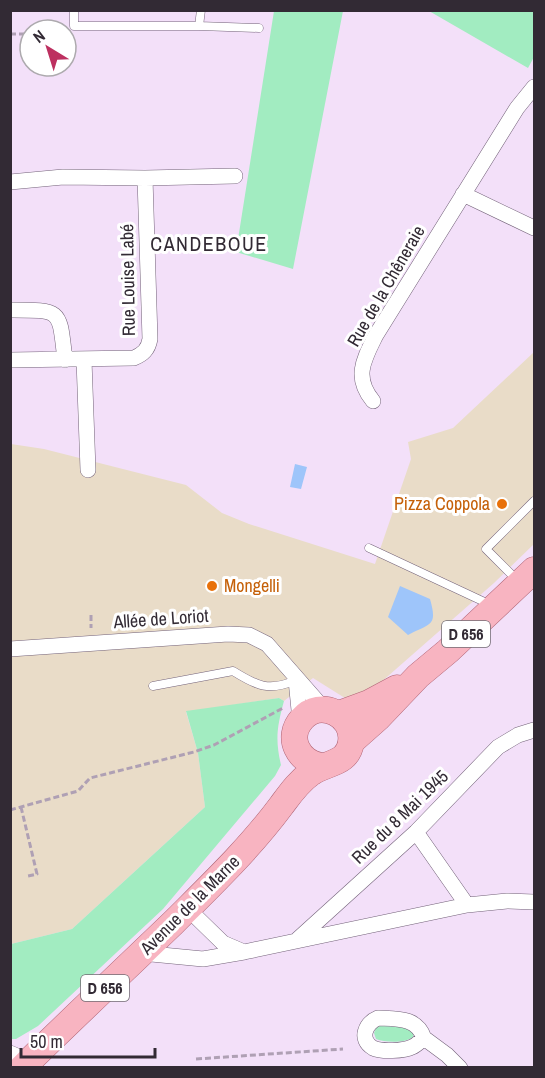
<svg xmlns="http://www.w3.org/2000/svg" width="545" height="1078" font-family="'Archivo Narrow',sans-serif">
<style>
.commercial{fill:#e9dcc8}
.green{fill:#a2ecc1}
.water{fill:#9ec5fa}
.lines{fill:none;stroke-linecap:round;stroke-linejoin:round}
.service-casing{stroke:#736279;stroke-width:9}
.minor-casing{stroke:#736279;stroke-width:16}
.primary-casing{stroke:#af6374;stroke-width:27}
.path{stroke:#afa0b4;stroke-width:3;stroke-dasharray:6 3;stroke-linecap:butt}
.service{stroke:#fff;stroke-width:8}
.minor{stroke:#fff;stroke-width:15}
.primary{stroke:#f8b4c1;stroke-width:26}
.food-dot{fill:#e8710a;stroke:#fff;stroke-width:2}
.labels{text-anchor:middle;stroke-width:6;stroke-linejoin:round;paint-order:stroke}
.shield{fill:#fff;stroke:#706a71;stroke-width:1.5}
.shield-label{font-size:16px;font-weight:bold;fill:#322a34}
.street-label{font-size:18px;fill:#322a34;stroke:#fff}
.food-label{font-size:18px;fill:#c56008;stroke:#fff;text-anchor:end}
.neighbourhood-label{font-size:20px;letter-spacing:1.5px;fill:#322a34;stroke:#fff}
</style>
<rect width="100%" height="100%" fill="#f3e0f9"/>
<path class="commercial" d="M534 352V544L494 583 371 691 348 700 313 678 284 701 279 698 186 712 198 753 205 807 72 929 11 944V444L44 449 186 485 222 513 249 524 375 564 411 459 408 442 453 428Z"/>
<path class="green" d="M274 11H343L293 269 236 252Z
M429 11H533L534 57 528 68Z
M279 698 284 701C277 727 275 739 281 765L275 776 163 909 38 1026 16 1039H11V944L72 929 205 807 198 753 186 711Z
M380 1026 408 1027 414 1033 413 1037C405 1043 386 1043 376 1039L374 1033 376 1028Z"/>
<path class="water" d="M295 464 307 467 301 489 290 487Z
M400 586 430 599C438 627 430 623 408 635L388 617Z"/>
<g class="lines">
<g class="service-casing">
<path id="service" d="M74 10V26H199L201 10
M199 26 259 28
M369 548 491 605
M518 581 486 549 534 501
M153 686 233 671C257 686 269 692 296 680"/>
</g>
<g class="minor-casing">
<path id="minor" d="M10 182 63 177 145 178 235 176
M463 194 534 228
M10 310C63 310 59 309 65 360
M10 360 134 358C143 354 148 350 150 339L145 178
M84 360 88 470
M373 401C353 377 364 359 376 335L517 108 534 87
M10 649 228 634 249 635 267 644 324 709
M296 680 300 720
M416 832 467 905
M187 908 223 943 244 952
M298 939 416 832 498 747 518 735 534 730
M141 953 203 959 244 952 467 905 507 901 534 902
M378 1018C397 1019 417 1017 424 1038 420 1041 417 1045 412 1047 404 1051 381 1052 373 1048 358 1039 366 1023 378 1018Z
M424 1038 447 1055 460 1068
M10 1053 29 1061"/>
</g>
<g class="primary-casing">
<path id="primary" d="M339 714 369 703 397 688
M351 742 378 718 418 676 448 651 534 570
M22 1068C72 1019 123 971 173 923 210 886 249 849 281 806 290 794 298 782 311 773 326 762 348 765 351 742 355 715 320 698 302 719 285 738 299 762 321 766"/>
</g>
<path class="path" d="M10 34H30
M91 615V628
M21 807 37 874 28 876
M10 810 78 791 90 778 194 752 214 745 283 708
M196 1059 343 1049"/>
<use href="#service" class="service"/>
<use href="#minor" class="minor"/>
<use href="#primary" class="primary"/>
</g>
<g class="food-dot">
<circle cx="502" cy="504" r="6"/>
<circle cx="212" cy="586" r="6"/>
</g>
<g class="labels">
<g class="shield">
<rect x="442" y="621" width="48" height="26" rx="4.5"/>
<rect x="81" y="975" width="48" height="26" rx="4.5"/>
</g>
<g class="shield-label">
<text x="466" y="640">D 656</text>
<text x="105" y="994">D 656</text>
</g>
<g class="street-label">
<text transform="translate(128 280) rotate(-91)" y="6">Rue Louise Labé</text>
<text transform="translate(386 286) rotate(-60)" y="6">Rue de la Chêneraie</text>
<text transform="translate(161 619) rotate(-4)" y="6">Allée de Loriot</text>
<text transform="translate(400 817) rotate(-44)" y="6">Rue du 8 Mai 1945</text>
<text transform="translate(190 905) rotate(-45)" y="6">Avenue de la Marne</text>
</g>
<g class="food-label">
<text x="490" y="510">Pizza Coppola</text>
<text x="224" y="592" text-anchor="start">Mongelli</text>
</g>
<g class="neighbourhood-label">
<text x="209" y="251">CANDEBOUE</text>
</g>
</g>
<rect width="545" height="1078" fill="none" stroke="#322a34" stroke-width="24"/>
<g transform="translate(48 48) rotate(322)"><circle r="28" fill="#ffffff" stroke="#adaaae" stroke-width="1.5"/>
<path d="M0-4.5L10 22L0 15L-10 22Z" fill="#bd3060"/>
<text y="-9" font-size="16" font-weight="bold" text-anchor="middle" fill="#322a34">N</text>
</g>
<path d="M21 1048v9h134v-9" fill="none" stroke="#322a34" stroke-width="3"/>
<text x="30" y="1048" font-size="18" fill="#322a34" stroke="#ffffff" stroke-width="4.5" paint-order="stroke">50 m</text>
</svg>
